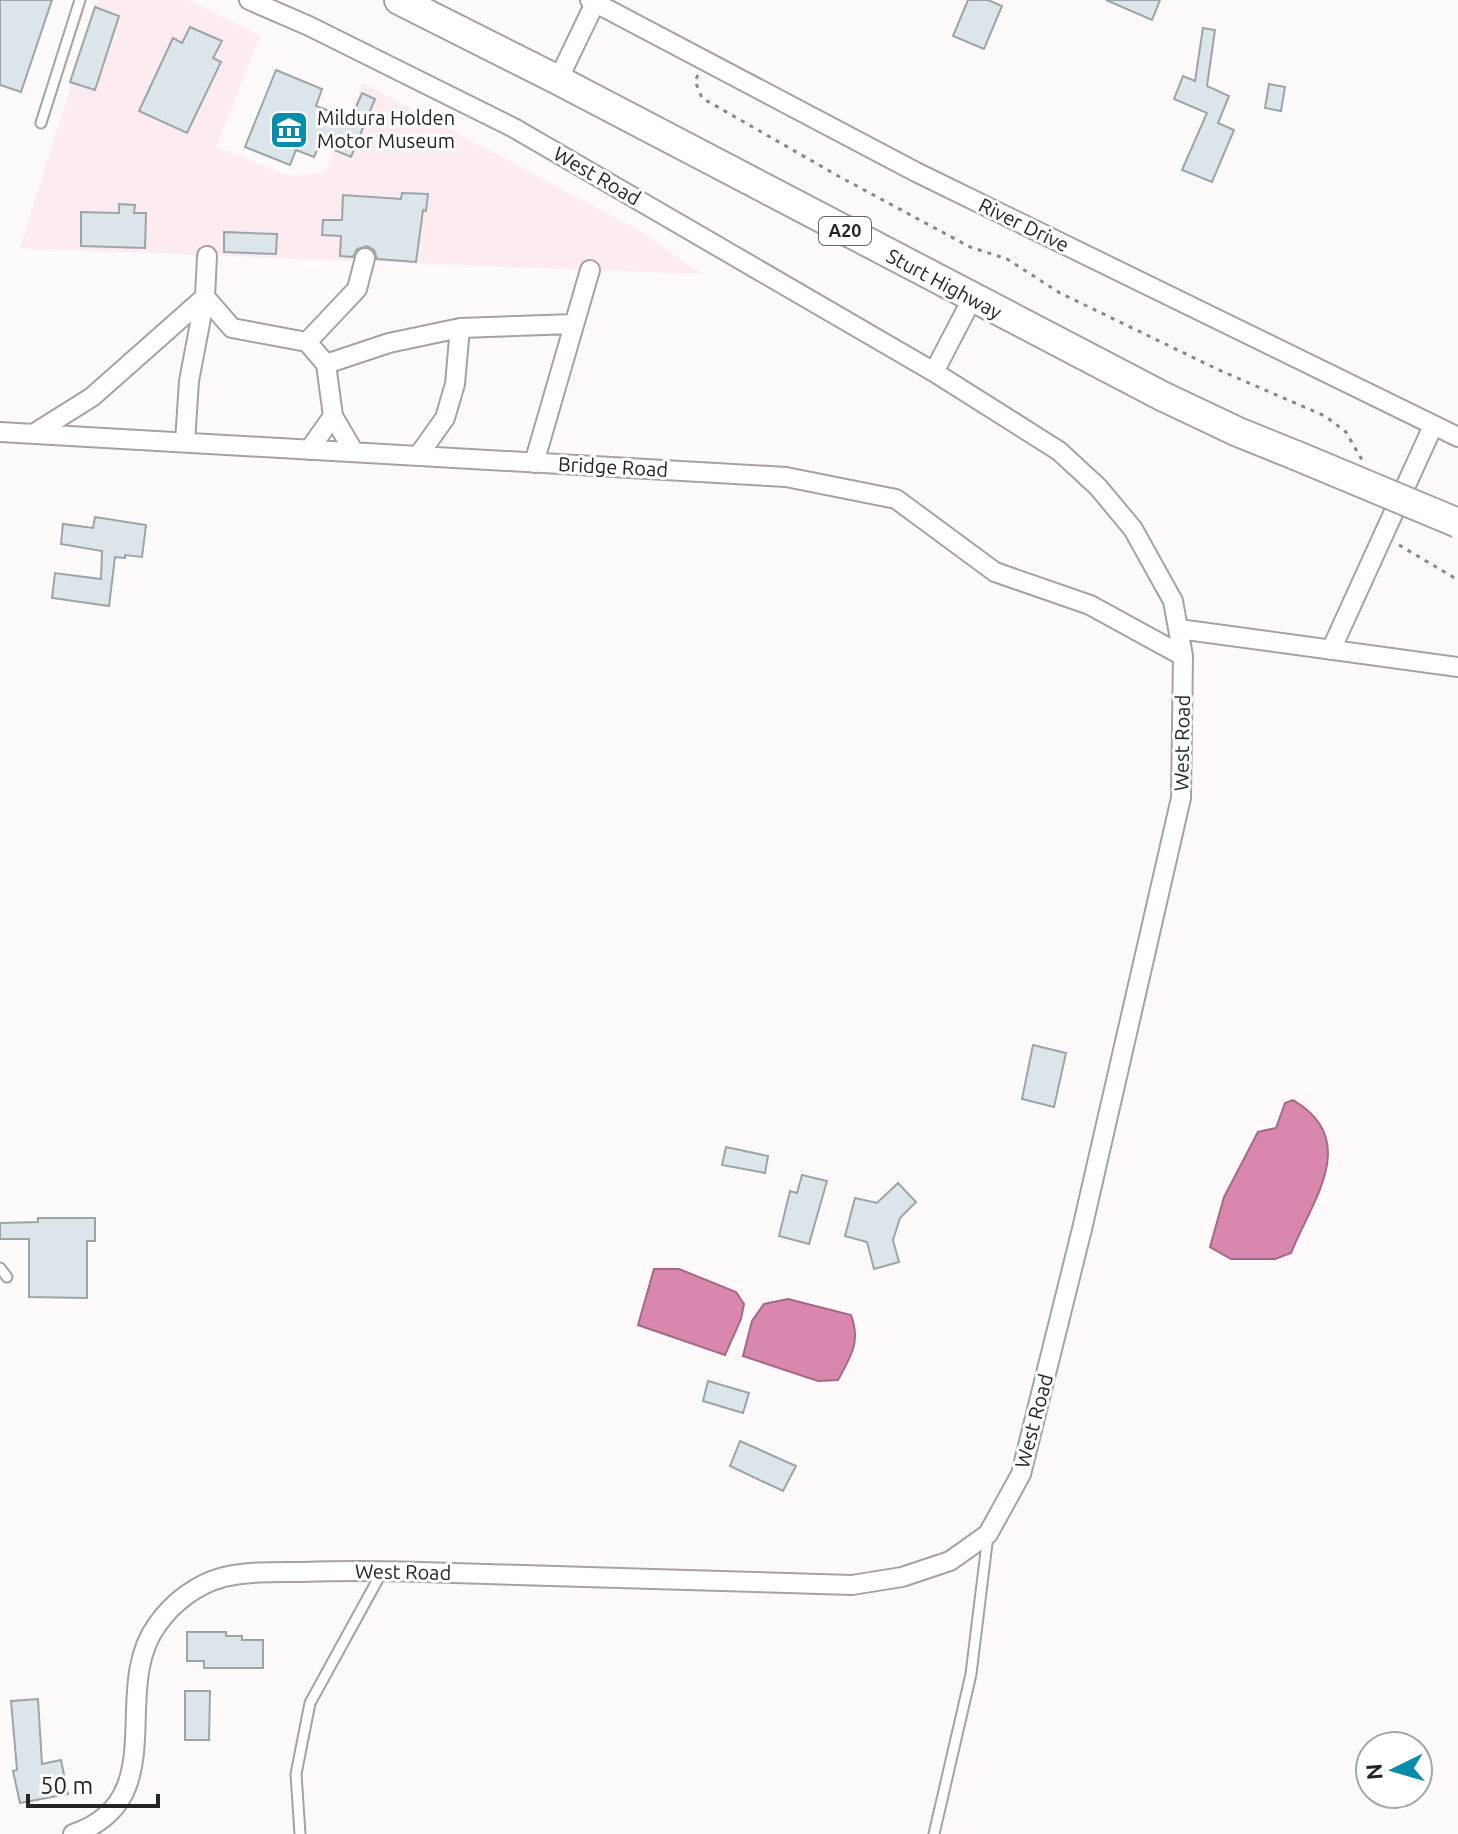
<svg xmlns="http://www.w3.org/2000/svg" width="1458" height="1834" font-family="Ubuntu,sans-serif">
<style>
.built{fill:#fdebf2}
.water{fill:#da87ae;stroke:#a46985;stroke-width:2}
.building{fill:#dce6ea;stroke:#9ba5a8;stroke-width:2}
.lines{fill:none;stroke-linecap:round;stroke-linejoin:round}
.service-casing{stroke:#a9a0a4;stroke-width:13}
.minor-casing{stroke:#a9a0a4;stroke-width:22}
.trunk-casing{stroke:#a9a0a4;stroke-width:32}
.path{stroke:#8a8687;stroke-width:3;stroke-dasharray:4 6;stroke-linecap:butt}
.service{stroke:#fff;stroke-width:9}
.minor{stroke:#fff;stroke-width:18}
.trunk{stroke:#fff;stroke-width:28}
.trunk-bridge-casing{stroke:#a9a0a4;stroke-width:32;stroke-linecap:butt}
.trunk-bridge{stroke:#fff;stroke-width:28}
.labels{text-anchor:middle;stroke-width:6;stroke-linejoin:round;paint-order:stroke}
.shield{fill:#fff;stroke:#676566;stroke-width:2}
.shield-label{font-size:18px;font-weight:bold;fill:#262324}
.poi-label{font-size:20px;fill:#262324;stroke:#fff;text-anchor:start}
.street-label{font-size:20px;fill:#262324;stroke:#fff}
</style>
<rect width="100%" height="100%" fill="#fefafb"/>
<path class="built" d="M98 0H189L260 36 216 147 289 176 325 173 363 83 640 231 701 274 20 248Z"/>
<path class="water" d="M1293 1100C1362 1140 1311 1202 1291 1253L1275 1259H1231L1210 1247 1224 1197 1258 1132 1276 1128 1285 1103Z
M654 1269H679L736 1292 744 1304 741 1319 725 1355 638 1325Z
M788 1299 851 1315C861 1342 851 1356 838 1380L818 1381 743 1356 752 1321 764 1304Z"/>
<path class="building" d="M0 0H52L21 92 0 85Z
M968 0H988L1002 6 984 49 953 36Z
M1106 0H1160L1152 20Z
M95 7 119 16 95 90 70 82Z
M190 27 222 41 213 58 221 62 187 133 139 111 173 38 182 43Z
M1203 28 1215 30 1207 86 1229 96 1218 123 1234 130 1212 182 1182 170 1207 113 1174 99 1183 76 1195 81Z
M276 70 322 89 316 106 351 119 362 93 375 99 351 157 320 144 314 157 296 150 290 165 245 147Z
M1269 84 1285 87 1281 111 1265 108Z
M402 193 428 194 426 211 423 210 416 262 377 259 374 250 367 246 357 249 353 257 340 256 341 236 322 235 323 220H342L343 195 401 199Z
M119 204 135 205 134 213H146L145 248 81 246V212L119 213Z
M224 232 277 234 276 254 224 252Z
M95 517 146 525 142 557 125 555V558L115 557 109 606 52 598 55 573 101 579 102 551 61 544 63 524 93 528Z
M1033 1045 1066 1053 1054 1107 1022 1099Z
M726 1147 768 1156 765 1173 722 1165Z
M802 1175 827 1181 809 1244 779 1236 790 1191 797 1193Z
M898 1183 916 1202 900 1218 893 1240 899 1262 874 1269 867 1242 845 1236 855 1198 877 1203Z
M38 1218H95V1241H87V1298L29 1297V1239H0V1223L38 1222Z
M708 1381 749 1393 743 1413 703 1401Z
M740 1441 796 1466 783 1491 730 1466Z
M187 1632H226V1636H242V1640H263V1668H204V1661H187Z
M185 1691H210L209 1740H185Z
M38 1699 42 1764 61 1760 68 1794 20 1803 13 1771 17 1770 11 1701Z"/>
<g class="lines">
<g class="service-casing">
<path id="service" d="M41 123 80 0
M0 1268 7 1277
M300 1834 296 1774 310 1703 383 1570
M934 1834 971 1674 988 1535"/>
</g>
<g class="minor-casing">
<path id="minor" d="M590 0 916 172 1458 437
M558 80 595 3
M205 297 232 328 307 342 326 364 333 416 354 452
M307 342 357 289 365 258
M326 364 389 343 460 328 574 324
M934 372 972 299
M0 432 786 477 896 499 995 572 1090 605 1183 656
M33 434 92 397 205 297 207 256
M185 442 189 381 205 297
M309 450 333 416
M418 456 445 418 455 384 460 328
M534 463 590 270
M1179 629 1458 667
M1331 650 1433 426
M73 1834C174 1800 109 1691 157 1625 173 1602 197 1584 224 1577 250 1571 277 1572 303 1572 353 1570 403 1571 454 1573 587 1577 719 1581 852 1585L902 1577 950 1561 988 1534 1021 1474 1082 1229 1181 798 1183 656 1173 601 1133 529 1098 487 1059 451 934 372 514 128 309 26 249 0"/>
</g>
<g class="trunk-casing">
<path id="trunk" d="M399 0 558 80 1162 396 1238 432 1295 455"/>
</g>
<path class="path" d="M698 75 695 81 702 98 840 177 970 247 1007 259 1060 293 1219 370 1325 416 1346 432 1362 460
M1399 545 1458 580"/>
<use href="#service" class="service"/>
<use href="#minor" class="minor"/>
<use href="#trunk" class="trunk"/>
<g class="trunk-bridge-casing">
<path id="trunk-bridge" d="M1295 455 1458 523"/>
</g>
<use href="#trunk-bridge" class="trunk-bridge"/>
</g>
<defs>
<g id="museum-square" transform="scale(2)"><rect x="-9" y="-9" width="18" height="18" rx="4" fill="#088cac" stroke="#fff"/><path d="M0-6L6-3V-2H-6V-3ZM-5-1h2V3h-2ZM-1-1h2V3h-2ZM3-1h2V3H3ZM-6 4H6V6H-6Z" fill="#fff"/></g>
</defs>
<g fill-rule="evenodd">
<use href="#museum-square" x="289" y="130"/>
</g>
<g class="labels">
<rect class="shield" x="819" y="217" width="52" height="28" rx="6"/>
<g class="shield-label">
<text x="845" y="237">A20</text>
</g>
<g class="poi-label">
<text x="317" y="125">Mildura Holden<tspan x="317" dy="23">Motor Museum</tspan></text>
</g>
<g class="street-label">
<text transform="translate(597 176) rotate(30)" y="7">West Road</text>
<text transform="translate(1024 225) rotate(26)" y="7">River Drive</text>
<text transform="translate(944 284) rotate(28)" y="7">Sturt Highway</text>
<text transform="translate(613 467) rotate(3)" y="7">Bridge Road</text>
<text transform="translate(1182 743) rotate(-89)" y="7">West Road</text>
<text transform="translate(1034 1421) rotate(-75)" y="7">West Road</text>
<text transform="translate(403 1572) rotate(1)" y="7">West Road</text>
</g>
</g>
<g transform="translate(1394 1770) rotate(265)"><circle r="38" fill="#ffffff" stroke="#a8a7a7" stroke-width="2"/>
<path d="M0-6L14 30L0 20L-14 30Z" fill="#088cac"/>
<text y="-12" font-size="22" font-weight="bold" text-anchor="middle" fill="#262324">N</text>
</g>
<path d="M28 1794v12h130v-12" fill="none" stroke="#262324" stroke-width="4"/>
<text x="40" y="1794" font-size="24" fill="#262324" stroke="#ffffff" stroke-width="6" paint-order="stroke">50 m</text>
</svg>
